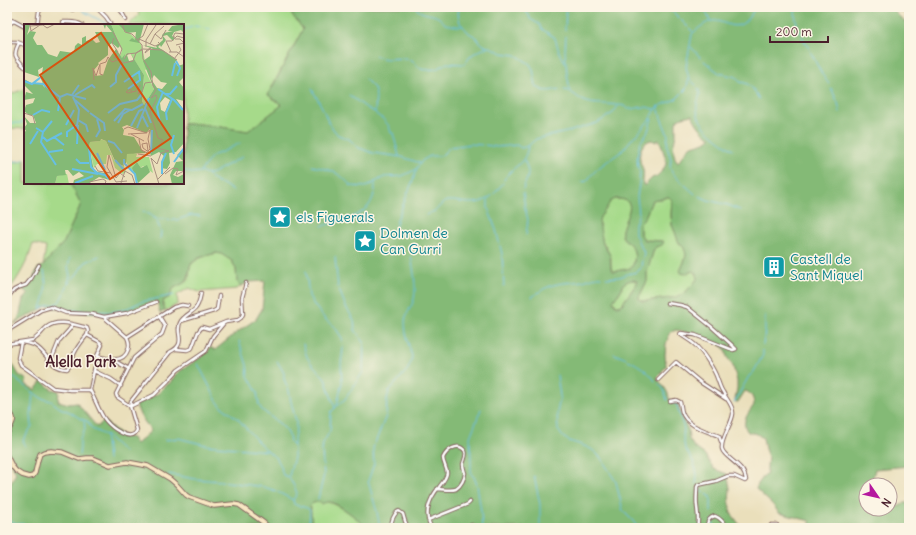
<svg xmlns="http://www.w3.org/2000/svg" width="916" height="535" font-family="Delius,sans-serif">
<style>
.green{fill:#a6da8a;stroke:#787c5a}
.forest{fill:#84ba76;stroke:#676c50;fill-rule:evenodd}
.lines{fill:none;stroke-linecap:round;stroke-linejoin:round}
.stream{stroke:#67bfe4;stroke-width:1}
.minor-casing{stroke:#82625d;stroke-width:4.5}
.secondary-casing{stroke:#82625d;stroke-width:5.5}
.minor{stroke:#fff;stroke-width:2.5}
.secondary{stroke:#f8e7c3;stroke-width:3.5}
.labels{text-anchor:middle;stroke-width:3;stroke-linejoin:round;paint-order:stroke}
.culture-label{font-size:14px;fill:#0d838f;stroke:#fcf5e5;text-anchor:start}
.neighbourhood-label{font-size:15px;font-weight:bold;fill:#4a1f2b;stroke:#fcf5e5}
.inset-river{fill:none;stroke:#67bfe4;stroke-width:2}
.inset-road{fill:none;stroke:#aa9281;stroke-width:1}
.view{fill:#d8530f;fill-opacity:0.15;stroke:#d8530f;stroke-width:2}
.inset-edge{fill:none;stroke:#4a1f2b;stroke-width:2}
</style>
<rect width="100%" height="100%" fill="#fcf5e5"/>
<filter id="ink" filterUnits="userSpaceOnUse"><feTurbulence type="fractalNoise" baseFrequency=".025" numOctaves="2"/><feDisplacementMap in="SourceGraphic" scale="8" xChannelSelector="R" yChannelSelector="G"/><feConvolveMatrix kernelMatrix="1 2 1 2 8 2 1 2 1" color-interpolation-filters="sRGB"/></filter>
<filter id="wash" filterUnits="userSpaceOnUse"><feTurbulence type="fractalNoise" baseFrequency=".012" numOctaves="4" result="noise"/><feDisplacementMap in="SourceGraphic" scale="16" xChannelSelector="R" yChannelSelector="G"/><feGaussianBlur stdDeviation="0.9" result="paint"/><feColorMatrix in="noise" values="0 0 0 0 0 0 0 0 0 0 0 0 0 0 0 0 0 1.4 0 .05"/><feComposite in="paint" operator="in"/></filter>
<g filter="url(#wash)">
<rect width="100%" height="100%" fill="#eadfbb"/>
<path class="green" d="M137 7H286L303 29 268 94 282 105 248 131 200 124H183V25H128L139 15Z
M25 89V129L7 128V95Z
M7 158 17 162 25 159V183H70L81 204 64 242 43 266 46 247 33 244C28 261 19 278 7 292Z
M667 197H669L672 200 671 216 672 225 675 232 679 243 684 248 686 254 685 260 681 269 685 274 693 271 697 274C698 279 696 281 692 285 683 297 675 298 661 299 654 300 648 301 642 301L639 299V297L647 281V272L654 249 656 247 662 245V241L645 240 640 234V224L646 215 651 203 653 200 657 199H660Z
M615 199C645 198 619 223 622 235 623 241 629 242 632 247 636 253 635 263 631 268L616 271H613L611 268V257L602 240 598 221 600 217 606 209 608 203 611 201Z
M218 253 224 255 232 261 236 269 237 282 241 286 237 289 199 292 189 288 177 295 178 304 165 311 163 304 164 300 170 297C172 294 172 290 174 288 178 284 184 284 188 280 190 276 189 271 190 267 192 259 210 254 218 253Z
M631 280 637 281V283L622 304 620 306 616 305 614 303 613 301C615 298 618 295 620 292 624 285 621 283 631 280Z
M318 502C321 502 325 501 328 502 339 504 359 519 367 528H312V526L310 506 313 503Z"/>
<path class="forest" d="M286 7H902L906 13 896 10 895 12 904 21H909V291L907 292 909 311V466L875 469 871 485H866V509H877L881 513 904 503H909V528H810V521L779 513 773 505 756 489 758 484 767 472V466L768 457 765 449 763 438 757 434 748 432C740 422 748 414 754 405 754 399 751 392 745 391L738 402H736L735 400 737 388V381L733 366 727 357 725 349 716 342 698 335 676 330 671 332 668 338 666 344 665 355 666 366 657 378C662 385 669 391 669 399L678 404 683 420 688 429 689 439 694 447 705 455 714 469 727 474 730 488 729 502 731 513 742 528H367C360 521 338 502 328 502 327 502 323 503 322 504L318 502 313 503 310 506 311 511 312 526V528H7V491L16 473 7 456V435L13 421 9 414 7 412V364L12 363 19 375 27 380 25 384 35 390 42 381 51 389 59 391 58 401 69 404 77 403 97 427 104 421 123 436 132 438 136 444 151 431 140 415 136 405 159 393 164 387 170 383 176 374 208 352 210 347 215 350 236 333 256 319 262 309 265 281 250 282 241 286 237 282 236 269 232 261 221 254 216 253 199 258 192 263 190 266 188 278 184 283 174 288 172 290 170 297 164 300 163 304 165 311 160 313 157 301C147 304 135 310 125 312 99 316 72 312 47 306L14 324 19 318 23 299 29 294 22 289 30 284 38 268 43 266 64 242 81 204 70 183H183V124H200L248 131 282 105 268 95 303 29ZM691 115H692C697 125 702 132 711 138 707 143 696 144 690 147 685 151 683 158 678 162L675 158 673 148 674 143 676 135V122L679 118ZM652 140 656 142 658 140 660 141 666 160V164L663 170 657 176 652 178 645 185H643C643 180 644 174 643 169 642 166 640 163 640 160 638 152 643 141 652 140ZM667 197H669L672 200 671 214 672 225 675 232 678 241 684 248 686 254 685 260 680 271 681 273 685 274 693 271 697 274C698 279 696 281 692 285 683 297 675 298 661 299 654 300 648 301 642 301L639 299V297L647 281V272L654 249 656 247 662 245 664 242 662 241 645 240 640 234V224L646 215 651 203 653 200 657 199H662ZM615 199C645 198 619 223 622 235 624 241 629 242 632 247 636 253 635 263 631 268L616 271H613L611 268 610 255 603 244 599 221 600 217 606 209 610 202ZM774 262H776L781 270 775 275 768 269 770 264ZM633 280 637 281V283L623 303C620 307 615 307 613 301 615 298 617 296 619 293 625 285 621 282 633 280Z"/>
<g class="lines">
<path class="stream" d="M415 7C423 18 436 10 445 24L456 26H463
M460 7 458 13 460 23 469 33 476 37 479 42 487 47
M521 7 529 15 530 19 539 24 542 29 555 38 560 55 566 63
M565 7 566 11 565 30
M668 7 693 32
M704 7 710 21
M795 7C795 17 796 24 801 33
M80 8 83 11 109 25
M183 30 195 26 210 29
M566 36 565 52 567 74 570 91
M802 36C804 42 809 47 811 53 817 64 821 74 829 84
M691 47 701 58
M375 56 386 59 405 58 412 61 421 69 425 70 436 69 447 63 462 64H465L469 58 473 54 487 47H490L502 53 516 55 530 64 533 70 536 86C548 96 553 87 565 90 574 92 579 100 587 102 596 105 606 103 615 105 618 105 621 105 624 106 628 108 625 108 629 109 635 109 639 107 645 107 650 107 652 110 656 109
M704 61 719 73 736 77 740 82C751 83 754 90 759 99
M365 79 374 88 376 96 375 112 377 115 383 119 389 126 391 133H393L399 156
M689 79 696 85
M698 88C699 90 700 92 700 94 699 99 696 104 697 110 698 127 720 141 733 150
M831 88 838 103 840 112
M312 89 323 109 329 124 338 135 349 139 359 148 373 153 402 157 420 163
M349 95 368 109 375 112
M658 106 661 118 668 135 667 147 671 159 670 166 672 172 677 178 695 194
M7 123H21L25 120
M485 145 497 147 517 145 521 148 528 146 536 139 571 131 597 123 613 113 618 106
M7 162 19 161 25 159
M312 166C330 170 338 171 351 186L366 187 384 177 402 176 415 170 423 160 430 156H441L450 147 471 144 482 145
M183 170 191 173 200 172 212 156 222 152 240 143
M201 172 209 174 213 173 242 157
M207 174 217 183 223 184 233 191
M504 180C512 165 525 167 528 146
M582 182 587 181C595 168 610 160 622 151 625 148 627 144 630 141 640 131 651 120 657 107L676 99 686 89 689 79 686 67 692 34C696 30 706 22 711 21 722 19 731 30 742 24 748 20 752 12 757 7
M523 189C528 175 531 174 524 160
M523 193 525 208 528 220 526 235
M699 196 708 200 728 205 740 210
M488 200V208L496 230 502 254 504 286
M143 211 153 216 154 218 157 219H164L177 220 191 215 200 216
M426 215C429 213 432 212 435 211 439 208 442 202 447 201 455 200 462 203 469 203 486 204 494 195 503 183
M157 221 161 232 160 239
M322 226C348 218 376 217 375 182
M395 229 397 220 413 180 417 169
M306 271 309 296 314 305 325 319 334 326 342 338 343 349 341 364 342 382 337 405
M606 278 619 277 623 276 627 274 637 272 641 268 642 260 644 254 643 250 640 246 637 238 635 235V224L639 213 637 197 639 184 640 172 638 167 637 159 640 143 648 131 652 118
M68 283 70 276 68 267 70 258
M7 288 9 287
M532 297C537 294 542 289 548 287 559 282 571 283 582 281 588 280 595 276 601 277
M55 304 58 303 62 297 68 284 77 274 83 265 86 262 99 256
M41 308C46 295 47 285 44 271
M40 309C58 299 54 308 69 310L109 312 123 310 141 302 174 295
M239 341 247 365 248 376 257 392 259 405 262 410 280 424 286 430 289 435 290 442 294 446V457L289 476
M303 344 307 357 311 363 325 378 335 408
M763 345 765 331V315
M614 354C626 358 649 369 655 381
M277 361 284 373V379L289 391 291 402 296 421V429L294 438V445
M198 364 217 401 222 407 238 419 258 442 277 459 281 466 282 472 283 475 289 477 293 484 297 493 293 500 294 504C299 507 305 506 310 510L309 528
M7 374 16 378 19 382 41 398 51 401 60 408 70 412 81 419 87 421 92 429 107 436 124 452
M557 375 560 396 557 414 558 430 563 437 569 441 582 445 591 449 595 452 601 458 616 482 623 511 633 521 638 528
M659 384C662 387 664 389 665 393 666 396 666 398 667 400
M671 402 677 405 678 409 684 429 683 437 685 448 693 461 696 470 697 475 696 484
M734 403 749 376 753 373 757 366 763 355V350
M481 409 470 437 471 455V474L474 477 477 485 481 511 482 528
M105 435C107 443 107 452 108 460
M165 440 178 438 206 445 267 451
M26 447 23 440 32 426 31 415 33 392
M79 455 80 448V439L85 429 84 421
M168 474 195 479 221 481 264 487 276 491 293 500
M534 476 540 504V528
M699 489 710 496 711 499V512
M318 499 324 475 322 451 323 443 330 431 331 412 337 406 345 399 363 372 364 342 355 330 354 320 346 307 338 287 335 257
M713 520 714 528
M7 522 11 521 17 524H24
M140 528H141
M380 528 377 512 368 481 374 464 373 448 386 416 387 399 389 391 408 369 411 362 412 356C409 346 405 333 405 322 405 314 412 307 414 299 417 287 413 268 411 256"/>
</g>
</g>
<g filter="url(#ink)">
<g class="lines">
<g class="minor-casing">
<path id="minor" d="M60 7 72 10 77 7
M96 7 106 17 110 23
M119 7 126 20
M7 19 14 21 25 27
M63 22C70 22 77 21 82 25
M7 25 14 21
M37 25 39 11 42 7
M7 42H17L25 45
M19 43C12 56 16 58 25 67
M7 298 14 290 20 287 26 285 31 279 39 265
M667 303 680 305 687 307 712 327 733 346 736 349 733 350 695 335 681 333 680 334C686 339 694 342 699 349 704 354 715 371 717 378 719 383 720 388 723 392 726 399 734 406 733 414 732 424 720 440 722 449 724 458 744 464 746 480L745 481 734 476H728L716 481 698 485 697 487C697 493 696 501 697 507 698 515 699 521 697 528
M104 317 127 313 156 302
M181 321 214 311 217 309 219 296
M7 331 41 310 51 307 66 313 92 314 104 317 127 337C129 341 130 345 128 350 123 364 108 359 97 356
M87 335 100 342 102 345 97 356 90 390
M127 337 174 307 182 305 188 306
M21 342 18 358 21 365 53 388 70 390H90
M21 342C26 343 30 343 34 345 48 353 49 368 67 369 72 365 72 360 74 354 77 347 82 341 87 335
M7 344 33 340C39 337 42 331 47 327 57 319 72 324 84 327L87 328 88 331 87 335
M176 349 187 350 192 348 198 332 202 327 209 329 226 322 238 320 241 318 243 314 242 298 246 283
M48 360 53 356 59 341 69 330 73 324
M113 360 129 369
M94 371 111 379 121 386
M658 380 676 362 700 382 726 399
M90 390C95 399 100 414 106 421 111 427 132 444 137 430L130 406 131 401 170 352C189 343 173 332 181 321 184 316 191 313 195 309 199 305 200 298 201 293
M670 401 676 400 680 402C681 405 681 409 682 412 686 426 707 431 719 436L722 444
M130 406 117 397 116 394 134 358 162 334 165 326 159 316
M131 406 154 395 168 381 178 370 206 351 213 336 224 323
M428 520 468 504 470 502
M391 528C391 522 393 516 397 512L399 511 403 514 405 521 408 528
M432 528C423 515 429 499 439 487 442 483 446 479 447 473 447 468 443 463 443 458 446 451 458 441 465 451 467 455 464 460 463 464 463 467 464 470 465 473 465 478 461 486 456 489 450 491 443 489 437 489
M461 528 472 525
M706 528C708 521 708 518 715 516 720 518 725 523 726 528
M769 528 771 525H777"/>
</g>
<g class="secondary-casing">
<path id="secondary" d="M7 410C19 420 11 423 7 434
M7 456 12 466 16 471 22 475 29 477 33 476 35 473 38 460 40 454 44 452 51 451 62 452 79 459 87 458H93L110 465 127 462 138 464 148 466 170 479 177 485 186 495 189 497 214 506 233 504 239 505 264 523 267 526V528"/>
</g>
<use href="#minor" class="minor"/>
<use href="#secondary" class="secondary"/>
</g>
</g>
<defs>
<g id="sight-square" transform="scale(1.15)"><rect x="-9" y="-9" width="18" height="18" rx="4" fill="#0f9aa8" stroke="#fcf5e5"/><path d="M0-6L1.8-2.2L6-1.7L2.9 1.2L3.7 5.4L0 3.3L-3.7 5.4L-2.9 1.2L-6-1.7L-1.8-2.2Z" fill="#fff"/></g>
<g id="building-square" transform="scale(1.15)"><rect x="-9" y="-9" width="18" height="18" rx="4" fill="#0f9aa8" stroke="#fcf5e5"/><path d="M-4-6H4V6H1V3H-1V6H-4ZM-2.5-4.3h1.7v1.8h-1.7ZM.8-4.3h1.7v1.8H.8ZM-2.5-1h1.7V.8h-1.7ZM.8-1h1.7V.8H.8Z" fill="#fff"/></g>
</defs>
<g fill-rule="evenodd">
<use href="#sight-square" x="280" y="217"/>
<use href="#sight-square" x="365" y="241"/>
<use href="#building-square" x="774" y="267"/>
</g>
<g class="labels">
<g class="culture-label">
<text x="296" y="222">els Figuerals</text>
<text x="380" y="238">Dolmen de<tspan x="380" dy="16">Can Gurri</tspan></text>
<text x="790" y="264">Castell de<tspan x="790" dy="16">Sant Miquel</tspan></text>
</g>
<g class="neighbourhood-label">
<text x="81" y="367">Alella Park</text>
</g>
</g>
<g transform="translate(24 24)">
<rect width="160" height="160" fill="#eadfbb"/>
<path d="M87 0 97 1 117 20 123 45 121 46 130 65 120 81 118 77 120 51 106 29 99 35 96 32 98 27ZM76 115 82 117 91 138 100 142 102 148 99 150 91 144 87 131H83L82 140H73L70 144 65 122 66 118 76 117ZM109 129 113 130 112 133H125L129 149 119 142 117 144 113 138 110 147 105 144 101 135 103 130ZM43 150 45 160H31L33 152Z" fill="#a6da8a"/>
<path d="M0 0 6 1 3 11 6 7 12 8 9 14 13 21H18L24 30 33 33 36 27 50 29 51 22 54 19 58 21V14L62 12V17L68 15 72 19 76 18 71 8H88L82 1 81 5 79 0H87L96 22 94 24 88 19 84 22V31L74 39 75 40 70 46 71 52 79 51 84 36 92 25 98 34 101 30 100 35 103 30 105 29 103 31 105 37 110 36 107 30 120 51 118 77 120 81 130 65 119 37 126 32V26L129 25 119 21 133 24 132 22 139 16 138 11 140 9 149 7H144L148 2 160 0V9L157 6 150 8 148 12 151 14 149 17 143 11 139 12 142 16 137 23 136 21 134 23 153 36 151 38 154 42 160 40V53L155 58 160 64V77L152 75 160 86V119L152 128 145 129 146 139 143 145 137 144 140 132 135 128 127 132 126 129 128 123 126 105 122 109 103 101 98 103 100 106 99 111 110 113 118 126 122 129 103 130 102 140 99 138 100 142 92 139 82 117 77 115 76 117 66 118 65 122 70 147 80 149 82 147V151L86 152V156L75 153 64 160H49L50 156 60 152 55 148 49 152 44 146H41L42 151 33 152 31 160H0V108L2 107 0 104 3 100 0 92 6 99H12L9 91H5L0 87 2 81 9 79 11 74 0 76 2 68 9 70 1 62 0 55 7 59H17L21 64 17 55 19 43 14 46 15 53 0 48ZM127 51 128 55 130 51 137 58 143 59 138 65 133 64 127 55ZM141 73 146 76 141 88 137 86 136 79ZM94 0H120L115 19 105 17 108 14 111 16 112 8 103 9ZM160 124V147H152L149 151 154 153 160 150V157L159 160H148L146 151 152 138 159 137 153 131ZM113 138 117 144 123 141 126 148 114 159 108 144Z" fill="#84ba76" fill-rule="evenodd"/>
<path class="inset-river" d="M152 37 156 44 153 52M148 52 151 39M0 57 8 60 17 53M100 58 116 47M9 59 19 60 36 73 43 70 62 75M86 63 92 58V51L98 40M104 65 116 56 115 48M134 65 150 76 159 86M141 70H146L153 62M48 71 55 61M51 71 68 61 71 64M49 73 55 86 54 96 62 101 64 108M51 76 65 88M121 84 127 99M34 87 36 74M66 89 80 99 81 107M84 89 96 80 113 76 118 70M9 91 18 86 26 88M118 91 124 103M143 96 142 89 148 75M90 97 101 85 108 86 119 80M94 99 99 90 106 86M136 99 133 83 139 68M42 101 50 86M107 102 115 87 119 85M12 104 19 108 28 97M113 104 125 74M19 108 17 118 32 141M150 111 147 121 150 130M19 113 23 117 38 109M30 113 40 121M43 113V108L53 101 54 96M72 113 76 106 73 95M84 117 90 119 98 129M6 120 14 107M53 120 54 101M65 124 67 143 73 149 81 151 85 155M25 128 39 126M73 129 81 146M127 129 128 106M52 135 56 139H65M100 135V139L111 150 113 160M91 136 100 146M150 138 160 124M48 145 74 150M138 150V138L142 129M51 159 69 152"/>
<path class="inset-road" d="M98 0 101 8 108 10 118 21 119 35 127 48 129 62 132 66 127 74 132 71 133 74 126 88 134 114 139 116 133 124 145 127 137 129 133 140 127 134 135 160M6 1 7 7 16 1M6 2 19 1 23 4 31 0M89 8 98 25 95 33M131 10 137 15 142 6M151 13H149L151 9 160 10M90 14 88 19 94 28 90 34 94 33M115 15 131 22 136 20 134 18M151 15H156L160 19 152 21M113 16 119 12 124 0M142 17H148L153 12 160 14M142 17 147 28M126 20 131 10 140 2M122 23V16L132 1 130 0M126 24 122 27 121 29 127 24M118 25 112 29 118 26M119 25 138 26 153 36M145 28H153L160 33M150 35 157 26 155 22M76 41V50L79 51M70 56 69 44 72 52 76 40 82 38 84 33 88 38 96 35 99 39 109 37 112 29 103 30 100 35M108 68 106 65 102 68 104 69 112 67 116 61 114 70M114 70 118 68 121 59 128 58M0 89 9 92 11 100M100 105 104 103 123 109M104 110 122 109 126 106 124 115M107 110 120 117M115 115 117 126 126 130M118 120 119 124 126 129M118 120 123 119 124 127M124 127 126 125 124 115M114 130 127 132M85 131 92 154M71 142 74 147 87 149M83 143 92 158 103 157M83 143 85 131M141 150 149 144 154 145 152 151 160 147M92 154 96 149 101 153M134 155 146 143M65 158 79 155 82 157 81 160M97 159 101 147 108 151 111 160"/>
<path class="view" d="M77 9 147 114 86 155 16 51Z"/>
<rect width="160" height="160" class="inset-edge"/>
</g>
<rect width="916" height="535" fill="none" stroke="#fcf5e5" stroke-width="24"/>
<g transform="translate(878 497) rotate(124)"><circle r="19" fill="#fcf5e5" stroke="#b59f9b"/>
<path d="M0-3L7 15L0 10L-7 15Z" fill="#b5179e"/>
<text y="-6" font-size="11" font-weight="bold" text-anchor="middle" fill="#4a1f2b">N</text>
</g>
<path d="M770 36v6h58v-6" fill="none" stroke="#4a1f2b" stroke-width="2"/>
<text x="776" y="36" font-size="12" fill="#4a1f2b" stroke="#fcf5e5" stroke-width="3" paint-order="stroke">200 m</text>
</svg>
